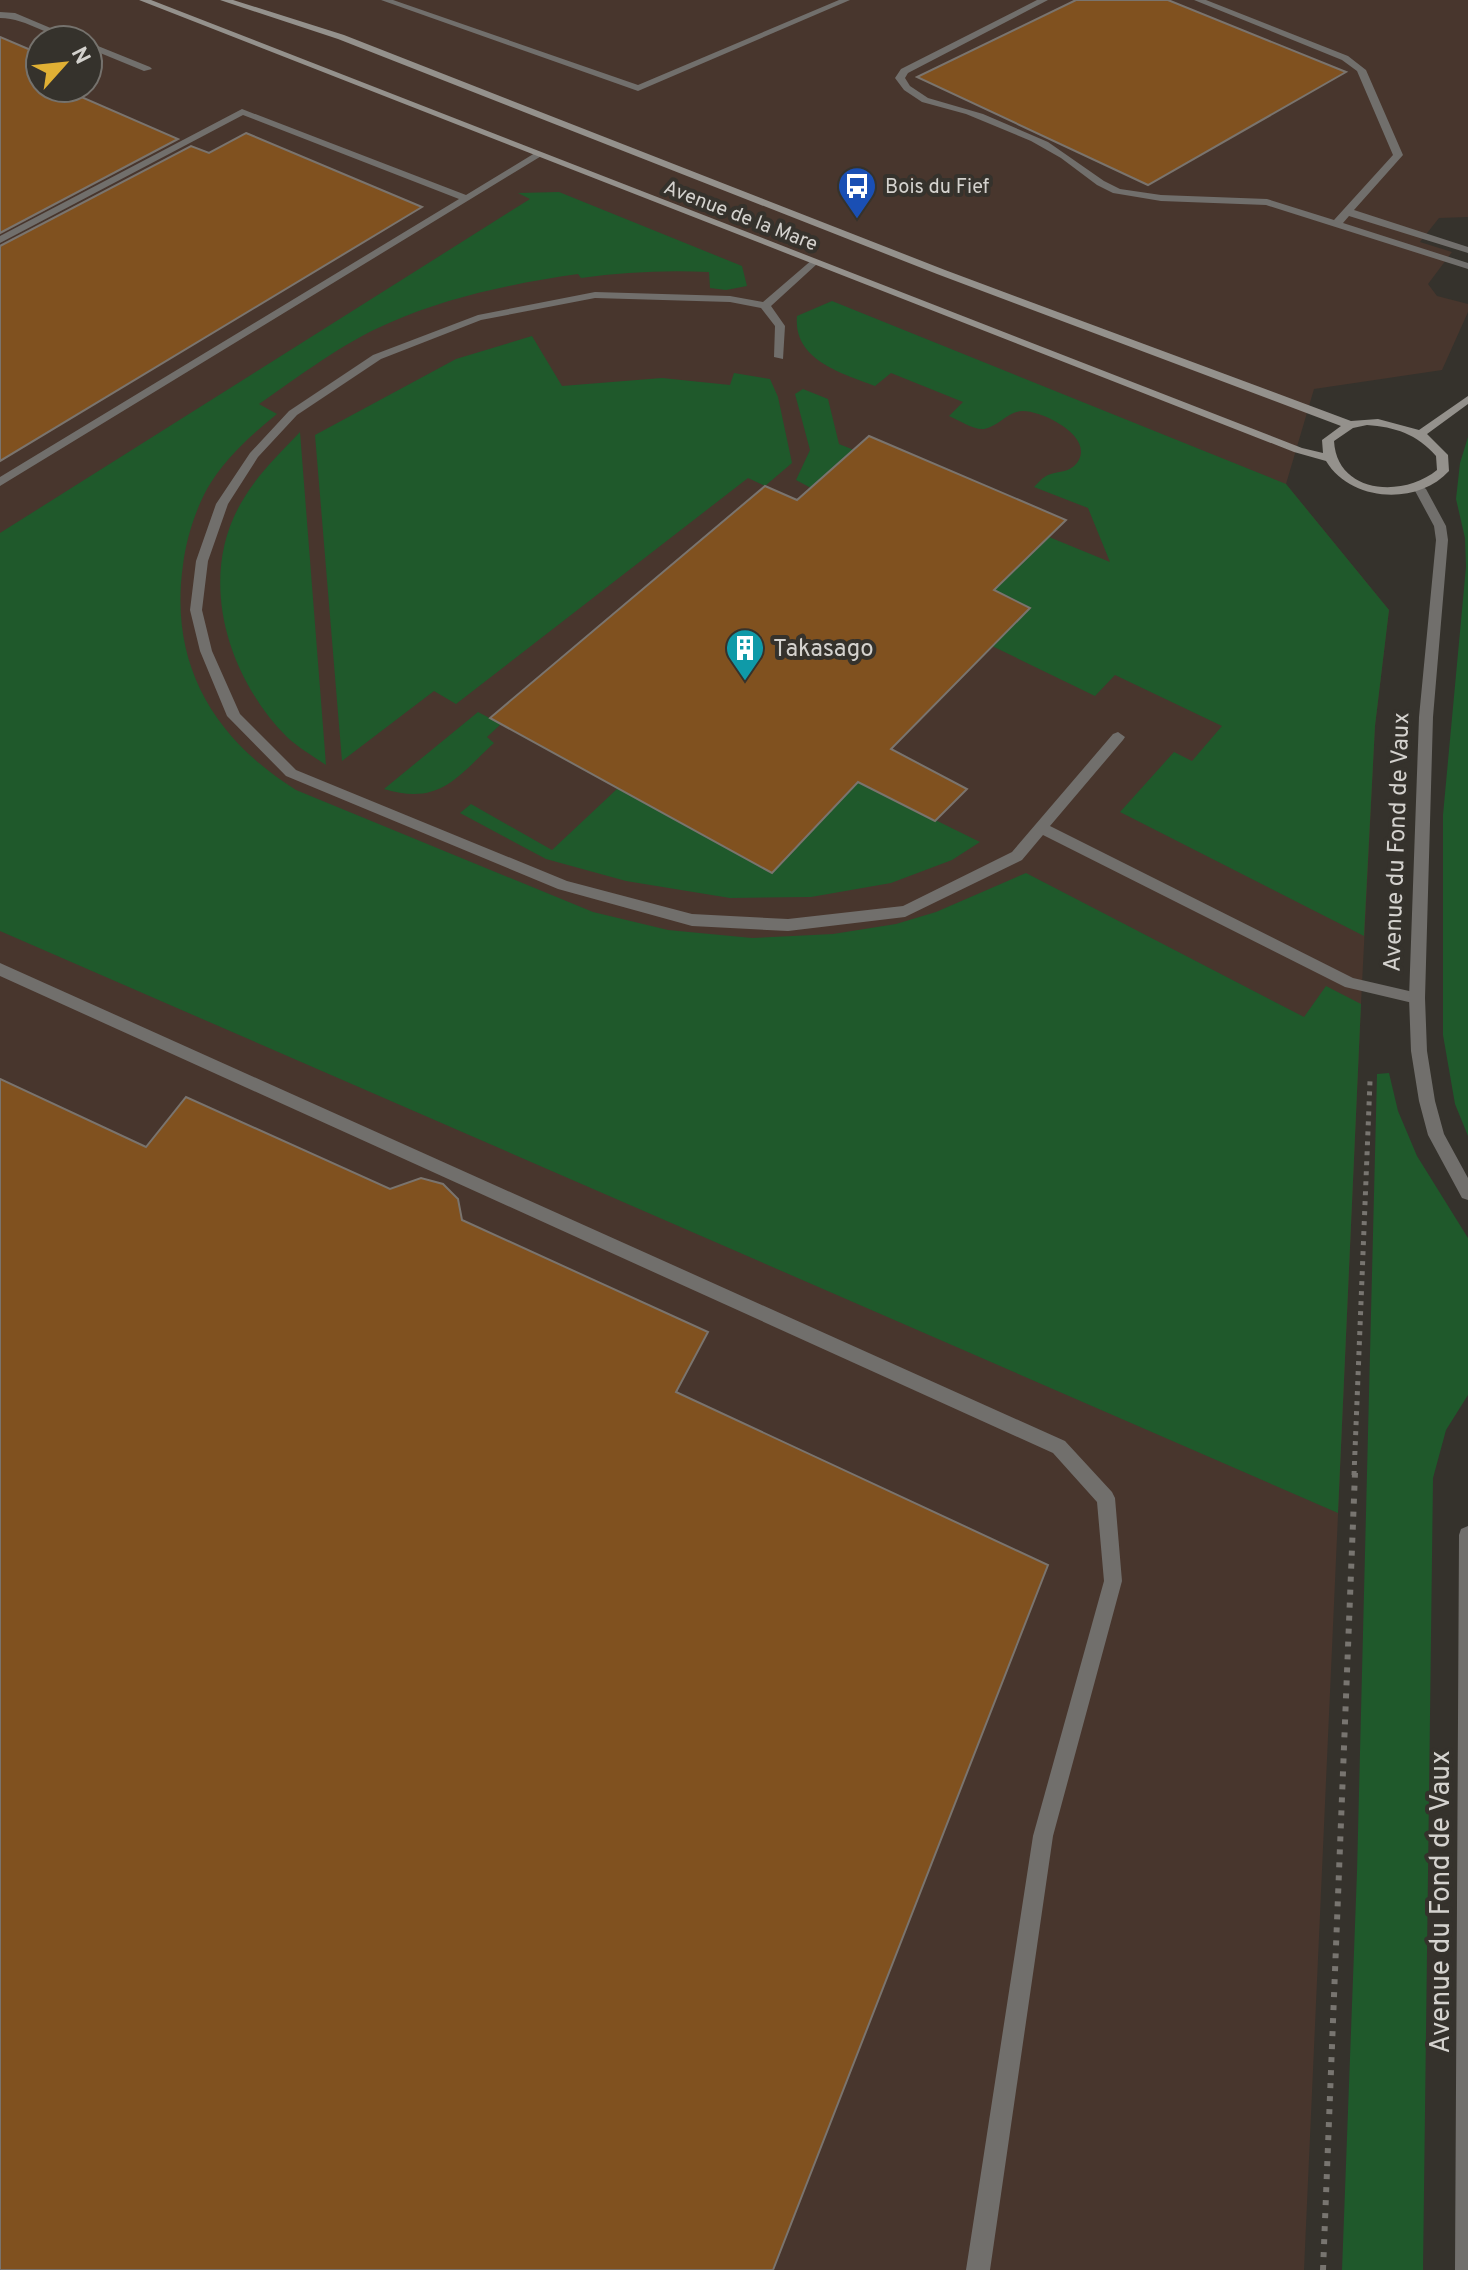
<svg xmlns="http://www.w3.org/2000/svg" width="1468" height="2270" font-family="Overpass,sans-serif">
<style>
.industrial{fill:#48362d;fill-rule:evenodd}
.green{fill:#1f592b}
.building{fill:#80511f;stroke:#7a746e;stroke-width:2}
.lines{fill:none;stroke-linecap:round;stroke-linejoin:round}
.path-far1{stroke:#787570;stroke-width:5;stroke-dasharray:4 6;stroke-linecap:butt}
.path{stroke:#787570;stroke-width:6;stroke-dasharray:5 8;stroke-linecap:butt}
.lane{fill:#716f6c;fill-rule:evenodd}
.street{fill:#716f6c;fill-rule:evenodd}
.secondary{fill:#94918c;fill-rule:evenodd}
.labels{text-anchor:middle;stroke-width:8;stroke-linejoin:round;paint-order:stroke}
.far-poi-label{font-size:20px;fill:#d4d2ce;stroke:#35322c;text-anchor:start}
.far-street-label{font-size:20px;fill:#d4d2ce;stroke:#35322c}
.poi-label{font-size:24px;fill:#d4d2ce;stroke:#35322c;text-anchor:start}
.street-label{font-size:24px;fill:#d4d2ce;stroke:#35322c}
.near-street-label{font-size:28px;fill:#d4d2ce;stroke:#35322c}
</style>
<rect width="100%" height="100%" fill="#35322c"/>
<path class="industrial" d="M0 0H1468V217L1439 218 1420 242 1452 252 1428 284 1437 296 1468 304V312L1442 370 1314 389 1286 484 1389 610 1375 726 1361 1004 1304 2270H0ZM40 40H88V88H40Z"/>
<path class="green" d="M559 192 742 266 747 286 726 290 710 288 709 272C666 270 623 272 581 278L578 274C515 283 447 297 389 323 342 343 300 376 259 404L277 414C251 435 224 459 207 489 195 511 186 540 183 565 169 663 213 738 296 790L593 912 668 930 752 938 833 934 896 924 936 912 1026 873 1304 1017 1326 986 1361 1004 1338 1513 0 931V533L530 199 518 193Z
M832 301 1286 484 1389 610 1375 726 1364 936 1120 812 1174 752 1192 761 1222 726 1115 675 1095 696 992 646 994 590 1049 537 1110 562 1088 508 1034 487C1038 483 1043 477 1048 475 1058 471 1069 473 1077 463 1096 437 1043 411 1023 411 1008 411 998 427 984 429 973 430 959 420 949 416L963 402 891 373 875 386C841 373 793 360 797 316Z
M532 336 562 386 662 378 730 385 734 373 770 379 778 397 792 463 765 486 748 478 456 704 434 691 342 761 315 435 456 359Z
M803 389 828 399 839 444 854 450 811 488 796 480 810 450 795 394Z
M300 432 326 765C313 756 297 747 286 736 226 675 196 574 244 498 259 473 280 453 300 432Z
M1468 437V1136L1455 1104 1443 1035V815L1466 567 1465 538 1456 499 1460 463Z
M478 712 501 724 487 737 494 743C457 777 440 806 384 789Z
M858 782 980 842 952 860 891 883 811 897 730 898 626 881 546 859 460 813 471 804 552 850 618 788Z
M1389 1073 1398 1111 1417 1156 1468 1238V1395L1446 1430 1433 1478 1423 2270H1342L1357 1872 1377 1074Z"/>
<path class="building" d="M1076 0H1168L1346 72 1148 185 917 77Z
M0 37 40 54V88H82L72 93 178 139 0 233Z
M246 133 422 207 0 461V246L191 146 209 153Z
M869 436 1066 520 994 590 1030 608 891 749 967 789 935 821 858 782 772 873 490 718 765 486 797 500Z
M0 1079 146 1147 186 1097 390 1189 421 1178 443 1184 458 1199 462 1220 708 1332 676 1392 1048 1565 773 2270H0Z"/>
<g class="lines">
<path class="path-far1" d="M1354 1475 1370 1081"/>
<path class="path" d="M1323 2270 1355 1473"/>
<path class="lane" d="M381 0H393L638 85 839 0H850L638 91Z
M1037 0H1048L908 73 905 78 910 86 928 98 983 114 1048 142 1104 181 1120 189 1161 195 1267 199 1334 220 1393 155 1357 71 1342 60 1194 0H1206L1348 56 1366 70 1403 155 1354 210 1468 247V253L1349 216 1343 223 1468 263V269L1266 205 1161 201 1113 193 1097 185 1061 158 1031 141 966 114 922 102 904 90 895 78 901 69Z
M0 12 15 13 79 40C51 40 28 18 0 18Z
M88 42 150 67 152 69 144 71 88 48Z
M242 109 466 195 535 153 543 155 0 486V477L459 199 243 115 0 243V236Z
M813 259 817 260V264L771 306 785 326 783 359 774 357 775 326 761 308 730 302 595 298 481 320 381 359 297 415 258 457 228 504 208 561 202 610 212 651 240 714 296 770 567 881 692 914 788 919 903 906 1012 852 1113 734 1118 732 1125 737 1123 740 1050 826 1353 978 1422 994 1425 998 1422 1002 1417 1004 1345 987 1043 835 1022 860 905 917 788 931 692 926 558 889 286 776 227 716 200 651 190 610 196 561 216 504 250 453 289 411 373 355 478 315 595 292 730 296 763 302Z
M0 963 1065 1441 1112 1492 1115 1498 1122 1581 1053 1836 990 2270H966L1033 1836 1104 1581 1097 1502 1053 1453 0 976Z"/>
<path class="street" d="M1420 485 1426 489 1446 526 1448 540 1433 717 1425 998 1427 1051 1435 1101 1444 1134 1468 1178V1200L1462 1198 1428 1135 1419 1101 1411 1051 1409 998 1419 717 1436 540 1434 526 1414 489Z
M1468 1526V2270H1455L1459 1535 1461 1529Z"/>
<path class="secondary" d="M139 0H151L1302 448 1323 453 1322 440 1341 426 937 274 338 39 220 0H233L344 35 945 270 1351 421 1378 419 1419 430 1468 396V404L1427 434 1448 455 1449 471C1417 506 1351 502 1326 461L1294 452ZM1367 425C1395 427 1417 434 1436 456L1437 470C1403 498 1337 494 1334 441L1353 428Z"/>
</g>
<defs>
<g id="bus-pin" transform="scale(2)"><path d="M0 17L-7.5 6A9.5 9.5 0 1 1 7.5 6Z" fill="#1a4fb4" stroke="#35322c"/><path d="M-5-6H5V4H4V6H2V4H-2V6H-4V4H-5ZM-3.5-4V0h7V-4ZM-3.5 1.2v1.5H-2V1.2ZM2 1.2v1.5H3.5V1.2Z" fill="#fff"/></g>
<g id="building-pin" transform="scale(2)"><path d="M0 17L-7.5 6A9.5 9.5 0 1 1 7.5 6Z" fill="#0f9aa8" stroke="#35322c"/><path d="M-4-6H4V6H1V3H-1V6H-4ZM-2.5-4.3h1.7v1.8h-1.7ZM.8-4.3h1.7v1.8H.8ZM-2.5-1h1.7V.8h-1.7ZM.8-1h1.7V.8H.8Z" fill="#fff"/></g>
</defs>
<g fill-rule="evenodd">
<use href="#bus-pin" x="857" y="186"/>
<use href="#building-pin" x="745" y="648"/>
</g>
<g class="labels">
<g class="far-poi-label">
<text x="885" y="193">Bois du Fief</text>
</g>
<g class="far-street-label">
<text transform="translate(741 215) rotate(21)" y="7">Avenue de la Mare</text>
</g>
<g class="poi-label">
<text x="773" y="656">Takasago</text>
</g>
<g class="street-label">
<text transform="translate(1396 842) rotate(-88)" y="8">Avenue du Fond de Vaux</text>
</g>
<g class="near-street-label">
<text transform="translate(1439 1902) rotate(-90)" y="10">Avenue du Fond de Vaux</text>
</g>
</g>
<g transform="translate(64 64) rotate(63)"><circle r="38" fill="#35322c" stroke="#75726d" stroke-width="2"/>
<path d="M0-6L14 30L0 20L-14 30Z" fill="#e0b034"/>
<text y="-12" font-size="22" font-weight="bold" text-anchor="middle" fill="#d4d2ce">N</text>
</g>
</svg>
